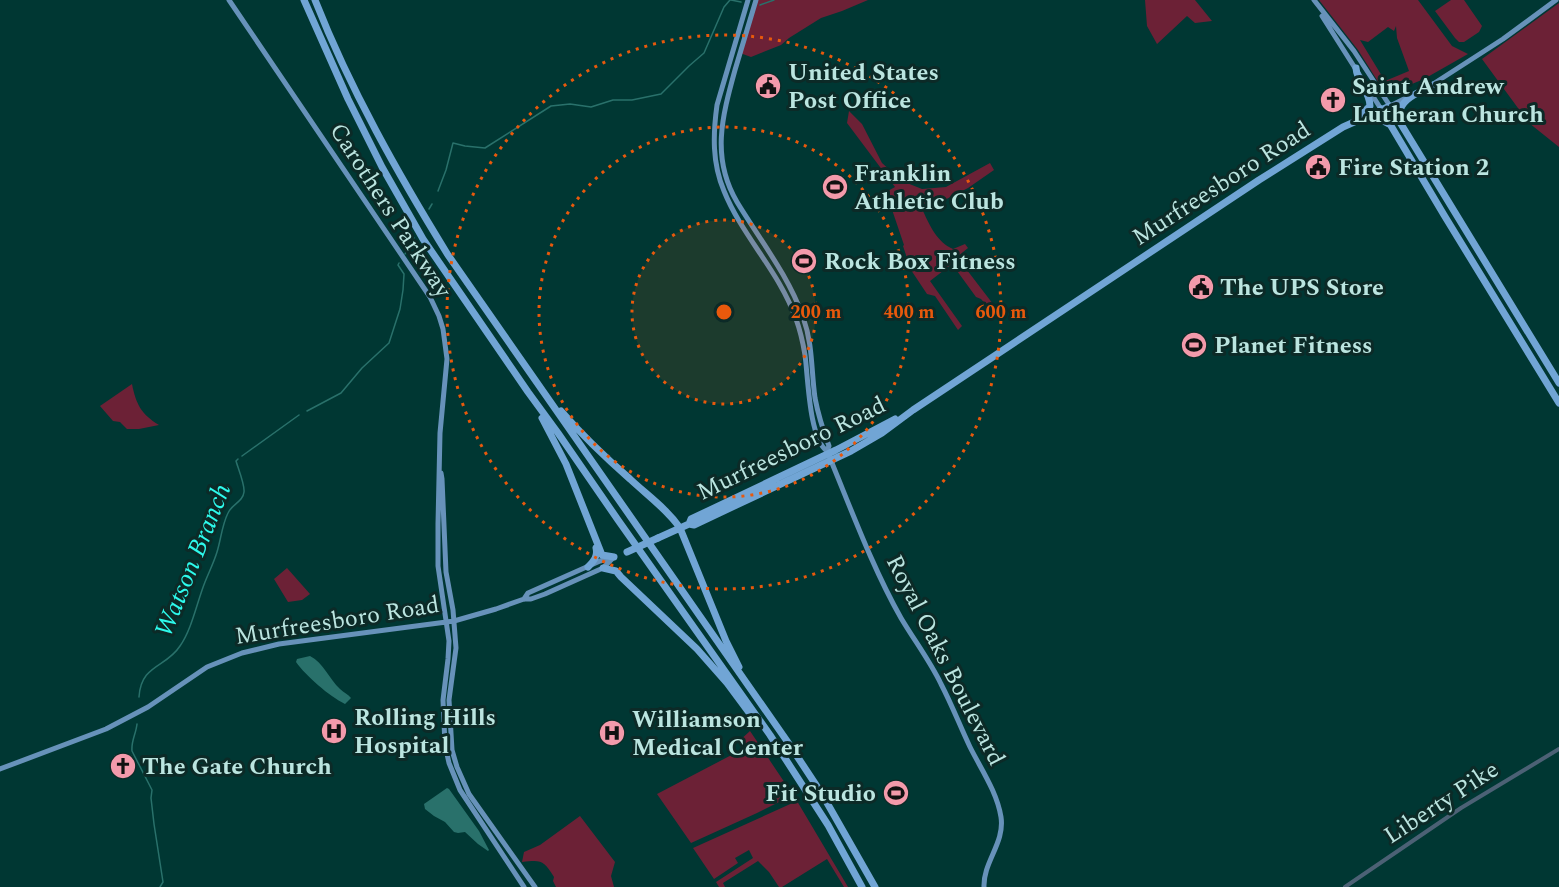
<svg xmlns="http://www.w3.org/2000/svg" width="1559" height="887" font-family="Spectral,serif">
<style>
.green{fill:#6c2136;fill-rule:evenodd}
.water{fill:#29716b}
.lines{fill:none;stroke-linecap:round;stroke-linejoin:round}
.stream{stroke:#29716b;stroke-width:1.5}
.minor{stroke:#4c6175;stroke-width:4}
.major{stroke:#6792ba;stroke-width:5}
.highway{stroke:#71a5d5;stroke-width:7}
.highway-bridge{stroke:#71a5d5;stroke-width:7}
.ring{fill:none;stroke:#e8590c;stroke-width:3;stroke-dasharray:3 6}
.labels{text-anchor:middle;stroke-width:6;stroke-linejoin:round;paint-order:stroke}
.poi-label{font-size:24px;font-weight:bold;fill:#bbe5e0;stroke:#0c2a27;text-anchor:start}
.street-label{font-size:24px;fill:#bbe5e0;stroke:#0c2a27}
.water-label{font-size:26px;font-style:italic;fill:#2dfaec;stroke:#0c2a27}
.centre{fill:#e8590c;stroke:#0c2a27;stroke-width:3}
.ring-label{font-size:18px;text-anchor:middle;font-weight:bold;fill:#e8590c;stroke:#0c2a27;stroke-width:6;stroke-linejoin:round;paint-order:stroke}
</style>
<rect width="100%" height="100%" fill="#003733"/>
<path class="green" d="M756 0H868L842 11 821 18 789 38 781 45 751 57 740 53Z
M1145 0H1195L1212 21 1195 23 1187 16 1157 44 1147 26Z
M1319 0H1418L1452 46 1468 54 1424 79 1395 91 1398 95 1389 96 1384 91 1358 50ZM1396 26 1397 38 1409 71 1385 81 1360 40 1368 42 1388 27 1394 31Z
M1451 0H1464L1482 26 1479 32 1464 42H1459L1455 38 1435 11Z
M1559 3V147L1529 123 1482 59Z
M849 111 862 124 882 163 902 181 922 189 946 187 990 163 994 170 968 188 923 211C930 226 937 242 953 249L965 244 968 248 957 257 993 304 989 308 981 299 976 297 952 264 930 281 962 326 958 330 935 296 927 294 911 270 903 246 904 245 886 192 895 187 847 123Z
M132 384C136 404 141 414 159 425L139 429H127L120 422 113 421 100 406Z
M287 568 310 594 302 600 288 602 274 579Z
M750 731 793 795 757 813 691 843 657 794 743 749 738 742Z
M797 801 848 887H844L827 859 782 887H779L769 872 758 861 723 883 725 887H719L716 882 753 858 749 850 735 858 738 863 714 879 693 848Z
M580 816 615 862 611 876 614 887H556L553 881 554 877C543 860 542 860 522 862L524 852 540 845Z"/>
<path class="water" d="M310 656C324 663 329 679 340 689 344 693 348 694 351 698L345 704C329 696 306 676 296 662L297 659Z
M447 788 449 789 479 831 489 850 488 851 478 844 465 832 458 833 454 832 445 822 434 816 425 809 424 804Z"/>
<g class="lines">
<path class="stream" d="M731 0 741 2
M760 5 774 0
M438 191 446 170 453 143 465 146 485 148 551 106 570 104 591 107 613 100H632L661 94 689 66 704 53 724 7 730 0
M429 209 432 204
M405 254 414 238
M307 411 341 393 362 368 389 343 400 309 403 290 404 274 398 265 399 263
M242 456 299 415
M139 697C141 664 166 668 180 646 192 629 197 602 205 582 209 572 214 562 217 552 221 539 222 525 228 513 232 504 243 502 244 492 245 485 238 468 236 461L238 459
M137 724C136 734 131 741 132 751L152 790 151 798 154 824 163 882 160 887"/>
<path class="minor" d="M1345 887 1461 808 1559 749"/>
<path class="major" d="M229 0 430 297 439 316 443 329 447 359 440 433 438 524V566L449 641 448 659 443 700 445 745 449 763 460 790 524 887
M748 0 717 105C713 134 712 163 724 191 742 236 779 271 796 319 800 330 803 343 805 355 808 376 809 439 827 451 850 506 872 567 901 618 914 640 930 661 941 684 952 705 960 726 970 747 981 769 997 792 1001 817 1005 843 983 862 984 887
M756 0C749 23 742 47 735 70 722 117 711 158 737 202 760 240 788 275 803 317 813 345 811 369 815 398 818 414 823 430 829 446L827 451
M1314 0 1354 51 1390 106 1406 98
M1322 16 1381 109
M1430 86 1503 39 1556 0
M441 473 442 479 446 572 453 610 456 648 449 700 452 750 457 767 469 794 535 887
M524 599 528 593 600 561 611 558
M0 769 106 729 148 707 207 667 242 653 279 644 454 621 496 609 524 599H531L545 594 603 568 614 557"/>
<path class="highway" d="M304 0 348 99 382 167 423 239 528 392 558 433 618 520 770 735 828 825 862 887
M315 0C350 89 398 174 448 255L787 741 822 794 875 887
M1356 68C1357 83 1370 91 1370 106L1361 115
M1381 109 1444 215 1559 403
M1400 118C1396 100 1420 92 1433 85
M1363 120C1374 119 1380 118 1389 124
M561 411C582 435 606 458 630 479 647 495 667 509 680 528L726 641 739 667
M542 418 566 464 602 555 614 557
M689 524 691 519 836 450 895 419
M658 538 689 524 694 525 851 451 882 433 913 410 1259 180 1343 127 1390 106 1559 383
M588 567C594 561 598 556 596 548
M603 568 616 571 621 577 697 649 727 683 750 714"/>
<path class="highway-bridge" d="M627 552 658 538"/>
</g>
<circle cx="724" cy="312" r="92" fill="#e8590c" fill-opacity=".12"/>
<g class="ring">
<circle cx="724" cy="312" r="92"/>
<circle cx="724" cy="312" r="185"/>
<circle cx="724" cy="312" r="277"/>
</g>
<defs>
<g id="civic-disc" transform="scale(1.35)"><circle r="9.5" fill="#f39aab" stroke="#0c2a27"/><path d="M-.6-6.5H3V-4.5H.6V-3L4-1V1h2V6H-6V1h2V-1L-.6-3ZM-1.2 2.5V6h2.4V2.5Z" fill="#111"/></g>
<g id="church-disc" transform="scale(1.35)"><circle r="9.5" fill="#f39aab" stroke="#0c2a27"/><path d="M-1.2-6h2.4v3.5h3.3v2.4h-3.3V6h-2.4V-.1h-3.3v-2.4h3.3Z" fill="#111"/></g>
<g id="stadium-disc" transform="scale(1.35)"><circle r="9.5" fill="#f39aab" stroke="#0c2a27"/><path d="M0-5a6.5 5 0 1 0 0 10a6.5 5 0 1 0 0-10ZM-3.5-1.8h7v3.6h-7Z" fill="#111"/></g>
<g id="hospital-disc" transform="scale(1.35)"><circle r="9.5" fill="#f39aab" stroke="#0c2a27"/><path d="M-5-5h3v3.5h4V-5h3V5h-3V1.5h-4V5h-3Z" fill="#111"/></g>
</defs>
<g fill-rule="evenodd">
<use href="#civic-disc" x="768" y="86"/>
<use href="#church-disc" x="1333" y="100"/>
<use href="#civic-disc" x="1318" y="167"/>
<use href="#stadium-disc" x="835" y="187"/>
<use href="#stadium-disc" x="804" y="261"/>
<use href="#civic-disc" x="1201" y="287"/>
<use href="#stadium-disc" x="1194" y="345"/>
<use href="#hospital-disc" x="334" y="731"/>
<use href="#hospital-disc" x="612" y="733"/>
<use href="#church-disc" x="123" y="766"/>
<use href="#stadium-disc" x="896" y="793"/>
</g>
<g class="labels">
<g class="poi-label">
<text x="788" y="80">United States<tspan x="788" dy="28">Post Office</tspan></text>
<text x="1352" y="94">Saint Andrew<tspan x="1352" dy="28">Lutheran Church</tspan></text>
<text x="1338" y="175">Fire Station 2</text>
<text x="854" y="181">Franklin<tspan x="854" dy="28">Athletic Club</tspan></text>
<text x="824" y="269">Rock Box Fitness</text>
<text x="1220" y="295">The UPS Store</text>
<text x="1214" y="353">Planet Fitness</text>
<text x="354" y="725">Rolling Hills<tspan x="354" dy="28">Hospital</tspan></text>
<text x="632" y="727">Williamson<tspan x="632" dy="28">Medical Center</tspan></text>
<text x="142" y="774">The Gate Church</text>
<text x="876" y="801" text-anchor="end">Fit Studio</text>
</g>
<g class="street-label">
<text transform="translate(1221 183) rotate(-33)" y="8">Murfreesboro Road</text>
<text transform="translate(391 210) rotate(57)" y="8">Carothers Parkway</text>
<text transform="translate(791 448) rotate(-26)" y="8">Murfreesboro Road</text>
<text transform="translate(337 620) rotate(-9)" y="8">Murfreesboro Road</text>
<text transform="translate(946 660) rotate(63)" y="8">Royal Oaks Boulevard</text>
<text transform="translate(1441 802) rotate(-33)" y="8">Liberty Pike</text>
</g>
<g class="water-label">
<text transform="translate(192 560) rotate(-68)" y="9">Watson Branch</text>
</g>
</g>
<circle cx="724" cy="312" r="9" class="centre"/>
<g class="ring-label">
<text x="816" y="318">200 m</text>
<text x="909" y="318">400 m</text>
<text x="1001" y="318">600 m</text>
</g>
</svg>
